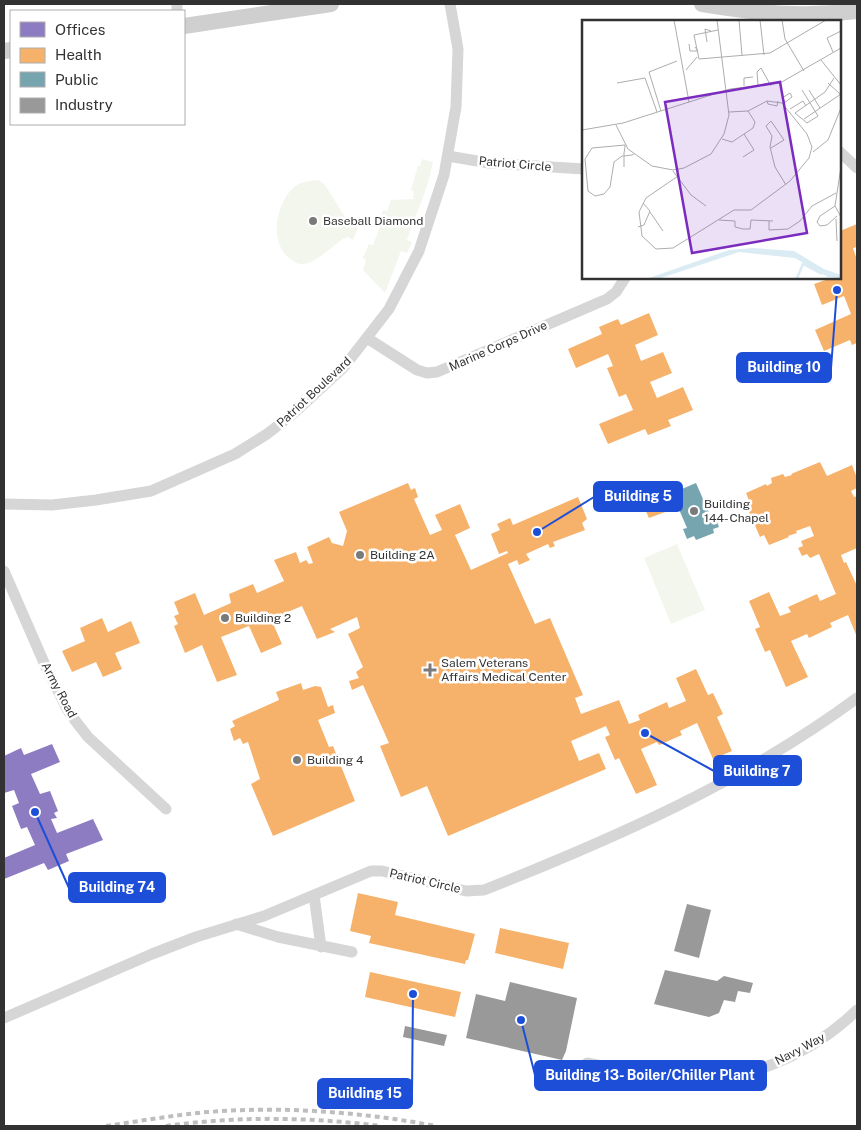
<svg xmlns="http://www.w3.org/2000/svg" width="861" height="1130" font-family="'Public Sans',sans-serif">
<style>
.green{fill:#f3f6ed}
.offices{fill:#8e7cc3}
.health{fill:#f6b26b}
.public{fill:#76a5af}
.industry{fill:#999}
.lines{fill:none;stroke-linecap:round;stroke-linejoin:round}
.minor{stroke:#d6d6d6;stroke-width:11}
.secondary{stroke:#cfcfcf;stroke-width:16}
.rail{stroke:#bebebe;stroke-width:4;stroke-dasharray:5 4;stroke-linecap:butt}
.poi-dot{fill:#7a7a7a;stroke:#fff;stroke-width:2}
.labels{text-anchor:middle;stroke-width:5;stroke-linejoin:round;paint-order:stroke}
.street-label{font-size:12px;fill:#323232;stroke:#fff}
.poi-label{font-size:12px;fill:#323232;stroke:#fff;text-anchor:start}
.inset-river{fill:none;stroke:#daebf4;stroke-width:2.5}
.inset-road{fill:none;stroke:#adadad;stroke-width:1}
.view{fill:#7b2cbf;fill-opacity:0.15;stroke:#7b2cbf;stroke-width:2.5}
.inset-edge{fill:none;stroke:#323232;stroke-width:2.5}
.leader{fill:none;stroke:#1d4ed8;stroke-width:2}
.callout-dot{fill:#1d4ed8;stroke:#fff;stroke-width:2}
.callout{fill:#1d4ed8;stroke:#1d4ed8;stroke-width:2}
.callout-label{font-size:14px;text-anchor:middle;font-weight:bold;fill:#fff}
</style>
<rect width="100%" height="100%" fill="#fff"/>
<path class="green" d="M422 159 433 162C428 189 416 214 407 240L412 242 407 253 401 251 385 293 363 270 366 260 363 258 369 244 373 245 382 222 379 220 383 210 387 211 391 200 413 199 414 191 411 190 418 166H420Z
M319 180 325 185 345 217 358 228 353 240 348 237 343 239C332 246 315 264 303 264 298 265 293 261 289 258 269 242 276 204 293 188 300 181 310 181 319 180Z
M677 544 705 610 671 624 644 558Z"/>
<path class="offices" d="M52 744 60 762 31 774 40 794 50 791 58 811 54 813 57 818 51 819 57 833 93 819 103 840 66 854 69 861 48 870 44 863 4 879V858L35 845 27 827 21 829 12 806 19 803 14 790 4 793V756L21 748 24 755Z"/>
<path class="health" d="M857 224V247L853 248 857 260V343L852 345 850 340 824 351 815 330 851 314 844 296 822 305 814 284 831 278H840V231Z
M649 313 658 335 635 345 641 361 663 352 672 373 650 382 657 398 683 387 693 410 668 420 671 426 648 435 645 429 608 444 599 424 633 410 626 394 619 397 607 368 613 366 608 354 576 368 568 349 602 334 599 327 618 319 621 325Z
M820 462 827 476 852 465 857 478V488L851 491 854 497 857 496V548L841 555 844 563 846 562 857 586V637L848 615 830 623 832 627 809 638 807 634 791 641 808 677 786 687 770 650 765 652 755 629 760 627 749 601 769 592 780 616 791 612 788 607 817 594 820 601 836 594 819 554 810 558 807 554 802 556 798 548 803 546 801 541 814 536 810 526 796 531 797 533 788 536 789 537 769 545 764 535 760 537 746 505 750 503 746 493 766 484 767 486 772 483 771 478 783 474 785 477 792 475 791 474Z
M408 483 411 490 415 488 418 497 414 499 430 535 442 530 435 515 460 504 470 528 455 535 471 570 508 553 507 551 499 554 491 534 500 530 497 524 510 518 513 525 578 497 587 519 582 523 585 530 553 542 555 546 550 548 548 544 526 554 530 560 519 565 517 560 508 564 535 624 550 618 583 695 575 698 581 714 619 700 629 724 640 720 638 715 667 702 669 708 686 701 676 678 696 669 708 695 713 693 723 714 717 717 732 751 713 759 697 723 680 731 682 735 659 745 657 742 641 749 657 785 636 794 619 758 615 760 605 737 610 735 606 726 571 741 579 761 599 753 606 769 448 836 427 786 401 797 380 746 389 743 363 685 352 690 349 681 359 678 356 672 363 667 348 634 360 628 357 617 330 629 335 632 317 639 302 606 271 619 282 644 261 653 249 626 221 637 237 675 217 682 202 645 185 653 174 626 178 624 174 616 179 614 174 602 195 593 204 615 231 603 229 594 253 584 257 593 284 581 274 560 296 552 300 563 306 560 309 564 313 563 307 547 329 537 332 543 343 546 347 531 339 512Z
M662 497 668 511 649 518 643 505Z
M102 618 108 632 131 621 140 643 115 653 122 669 103 677 96 662 72 672 62 651 85 641 80 628Z
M301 683 303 690 315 686 321 687 328 707 333 705 335 713 318 720 329 747 333 746 355 801 273 836 251 784 260 779 248 742 243 744 240 738 234 741 230 729 235 726 232 721 279 700 276 692Z
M358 893 398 902 395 915 475 934 468 960H466L465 964 369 943 371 936 350 931Z
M500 928 569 943 563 969 495 953Z
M370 972 461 992 455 1017 365 997Z"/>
<path class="public" d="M696 483 710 515 714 514 719 527 713 529 714 533 696 540 694 536 687 539 683 529 687 528 678 507 675 508 670 494Z"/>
<path class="industry" d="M687 904 711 910 699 958 674 951Z
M665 970 717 981 724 976 753 983 750 993 738 991 735 1002 724 1000 719 1013 709 1017 654 1004Z
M510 982 577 998 566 1051 562 1060 466 1038 476 994 505 1001Z
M405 1026 447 1035 444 1046 403 1037Z"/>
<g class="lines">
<path class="minor" d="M177 11V4
M840 152 857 168
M448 156 489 163 584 169
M367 338 417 370 427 373 437 372 607 299 616 292 625 278
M4 504 52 505 96 500 151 491 235 454 267 434 294 413 344 367 389 309 419 251 444 175 456 107 458 49 450 4
M4 571 45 665 67 709 77 723 88 737 166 809
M314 895 321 947
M236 924 278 937 352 952
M4 1018 152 954 196 937 264 916 371 871H382L466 891 484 890C613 839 745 781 857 698
M587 1063C618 1069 649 1077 681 1079 745 1084 812 1054 857 1010"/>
<path class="secondary" d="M702 4C758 13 801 18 857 11
M184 26 331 4
M4 51 11 50"/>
<path class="rail" d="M106 1126C140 1121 174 1115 208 1112 285 1106 361 1112 436 1126
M166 1126C237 1116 310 1117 381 1126"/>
</g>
<g class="poi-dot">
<circle cx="313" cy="221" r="5"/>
<circle cx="694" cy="511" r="5"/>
<circle cx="360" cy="555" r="5"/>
<circle cx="225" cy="618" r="5"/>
<path d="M427.5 662.5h5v5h5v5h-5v5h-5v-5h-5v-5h5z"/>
<circle cx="297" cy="760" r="5"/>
</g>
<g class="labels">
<g class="street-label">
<text transform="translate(515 164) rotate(5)" y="4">Patriot Circle</text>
<text transform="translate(498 346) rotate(-24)" y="4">Marine Corps Drive</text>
<text transform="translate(314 392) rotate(-43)" y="4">Patriot Boulevard</text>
<text transform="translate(59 690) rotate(62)" y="4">Army Road</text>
<text transform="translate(425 881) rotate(13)" y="4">Patriot Circle</text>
<text transform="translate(800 1049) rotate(-28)" y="4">Navy Way</text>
</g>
<g class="poi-label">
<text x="323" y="225">Baseball Diamond</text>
<text x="704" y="508">Building<tspan x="704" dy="14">144- Chapel</tspan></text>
<text x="370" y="559">Building 2A</text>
<text x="235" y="622">Building 2</text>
<text x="441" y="667">Salem Veterans<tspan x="441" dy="14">Affairs Medical Center</tspan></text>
<text x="307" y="764">Building 4</text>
</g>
</g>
<g transform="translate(582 20)">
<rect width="259" height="259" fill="#fff"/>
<path d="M171 228 212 231 242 249 259 255V258L246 257 213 238 157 232 79 258H67L147 230Z" fill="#daebf4"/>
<path class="inset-river" d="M215 258 221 244 240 254"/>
<path class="inset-road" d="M92 0 107 82M157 0 160 35M178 0 182 35M200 0 203 19 222 51M136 10 112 15 117 39 188 33 244 0M125 22 123 9 129 11M107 24 108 31H116L113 27M251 32 245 18 259 11M239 40 259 65M104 50 115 37M35 63 63 58 75 92M246 63 258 74M176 65 175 52 179 48 189 66M162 66V58L171 57M227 70 238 88M185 81 186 84 195 86 196 81M201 84 210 77 208 73 200 78 203 82M208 89 221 81 224 86M79 91 67 52 95 41M213 93 225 103 236 96 220 70M213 93 243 72 252 58M222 99 259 74M34 105 46 129 70 146 91 150 102 148 129 134 142 114 147 95 135 0M0 110 41 103 148 69 198 63 259 28M140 119 150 122 171 108 173 102 166 91M189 128 202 120 189 101 184 106 190 116 188 127 193 147 204 165M231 132 246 120 259 88M161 137 172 130 162 114M42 147V133L43 127V125L10 128 3 139 6 171 13 176 22 174 28 167 32 142 40 136H42L50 135 52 134M259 147 253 186 259 197M91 151 109 175 124 186M96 156 64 178 57 192 60 216 74 229 91 228 152 190H169L208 161 227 138 230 127 225 114 200 83 185 81 166 91 147 92M253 186 238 196 235 202 238 206 245 205 255 196M68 192 81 211M254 199 255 221M137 200 153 201V207L161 209H168L169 200 191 201M187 201V210L206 209 218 201 230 186 254 173M56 207 62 205 68 191 61 183"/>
<path class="view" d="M198 62 225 213 110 233 83 82Z"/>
<rect width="259" height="259" class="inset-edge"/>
</g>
<path class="leader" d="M837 290L831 368M537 532L594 497M645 733L714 771M35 812L69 888M521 1020L535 1075M413 994L412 1093"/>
<g class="callout-dot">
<circle cx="837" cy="290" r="5"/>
<circle cx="537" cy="532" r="5"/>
<circle cx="645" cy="733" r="5"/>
<circle cx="35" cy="812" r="5"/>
<circle cx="521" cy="1020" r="5"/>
<circle cx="413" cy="994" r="5"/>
</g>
<g class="callout">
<rect x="737" y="353" width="94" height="29" rx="5"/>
<rect x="594" y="482" width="88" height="29" rx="5"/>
<rect x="714" y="756" width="87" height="29" rx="5"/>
<rect x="69" y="873" width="96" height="29" rx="5"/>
<rect x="535" y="1061" width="231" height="29" rx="5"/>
<rect x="318" y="1079" width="94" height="29" rx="5"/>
</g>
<g class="callout-label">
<text x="784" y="372">Building 10</text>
<text x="638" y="501">Building 5</text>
<text x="757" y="776">Building 7</text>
<text x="117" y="892">Building 74</text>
<text x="650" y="1080">Building 13- Boiler/Chiller Plant</text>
<text x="365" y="1098">Building 15</text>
</g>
<rect width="861" height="1130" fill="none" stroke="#323232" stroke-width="10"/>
<rect x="10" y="10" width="175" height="115" fill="#ffffff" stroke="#adadad"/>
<rect x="20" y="22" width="25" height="15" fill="#8e7cc3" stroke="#adadad"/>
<text x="55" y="35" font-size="15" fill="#323232">Offices</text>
<rect x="20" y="48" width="25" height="15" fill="#f6b26b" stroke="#adadad"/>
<text x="55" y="60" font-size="15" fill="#323232">Health</text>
<rect x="20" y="72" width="25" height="15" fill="#76a5af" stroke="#adadad"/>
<text x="55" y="85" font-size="15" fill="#323232">Public</text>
<rect x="20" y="98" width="25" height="15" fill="#999999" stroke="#adadad"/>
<text x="55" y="110" font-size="15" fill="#323232">Industry</text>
</svg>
